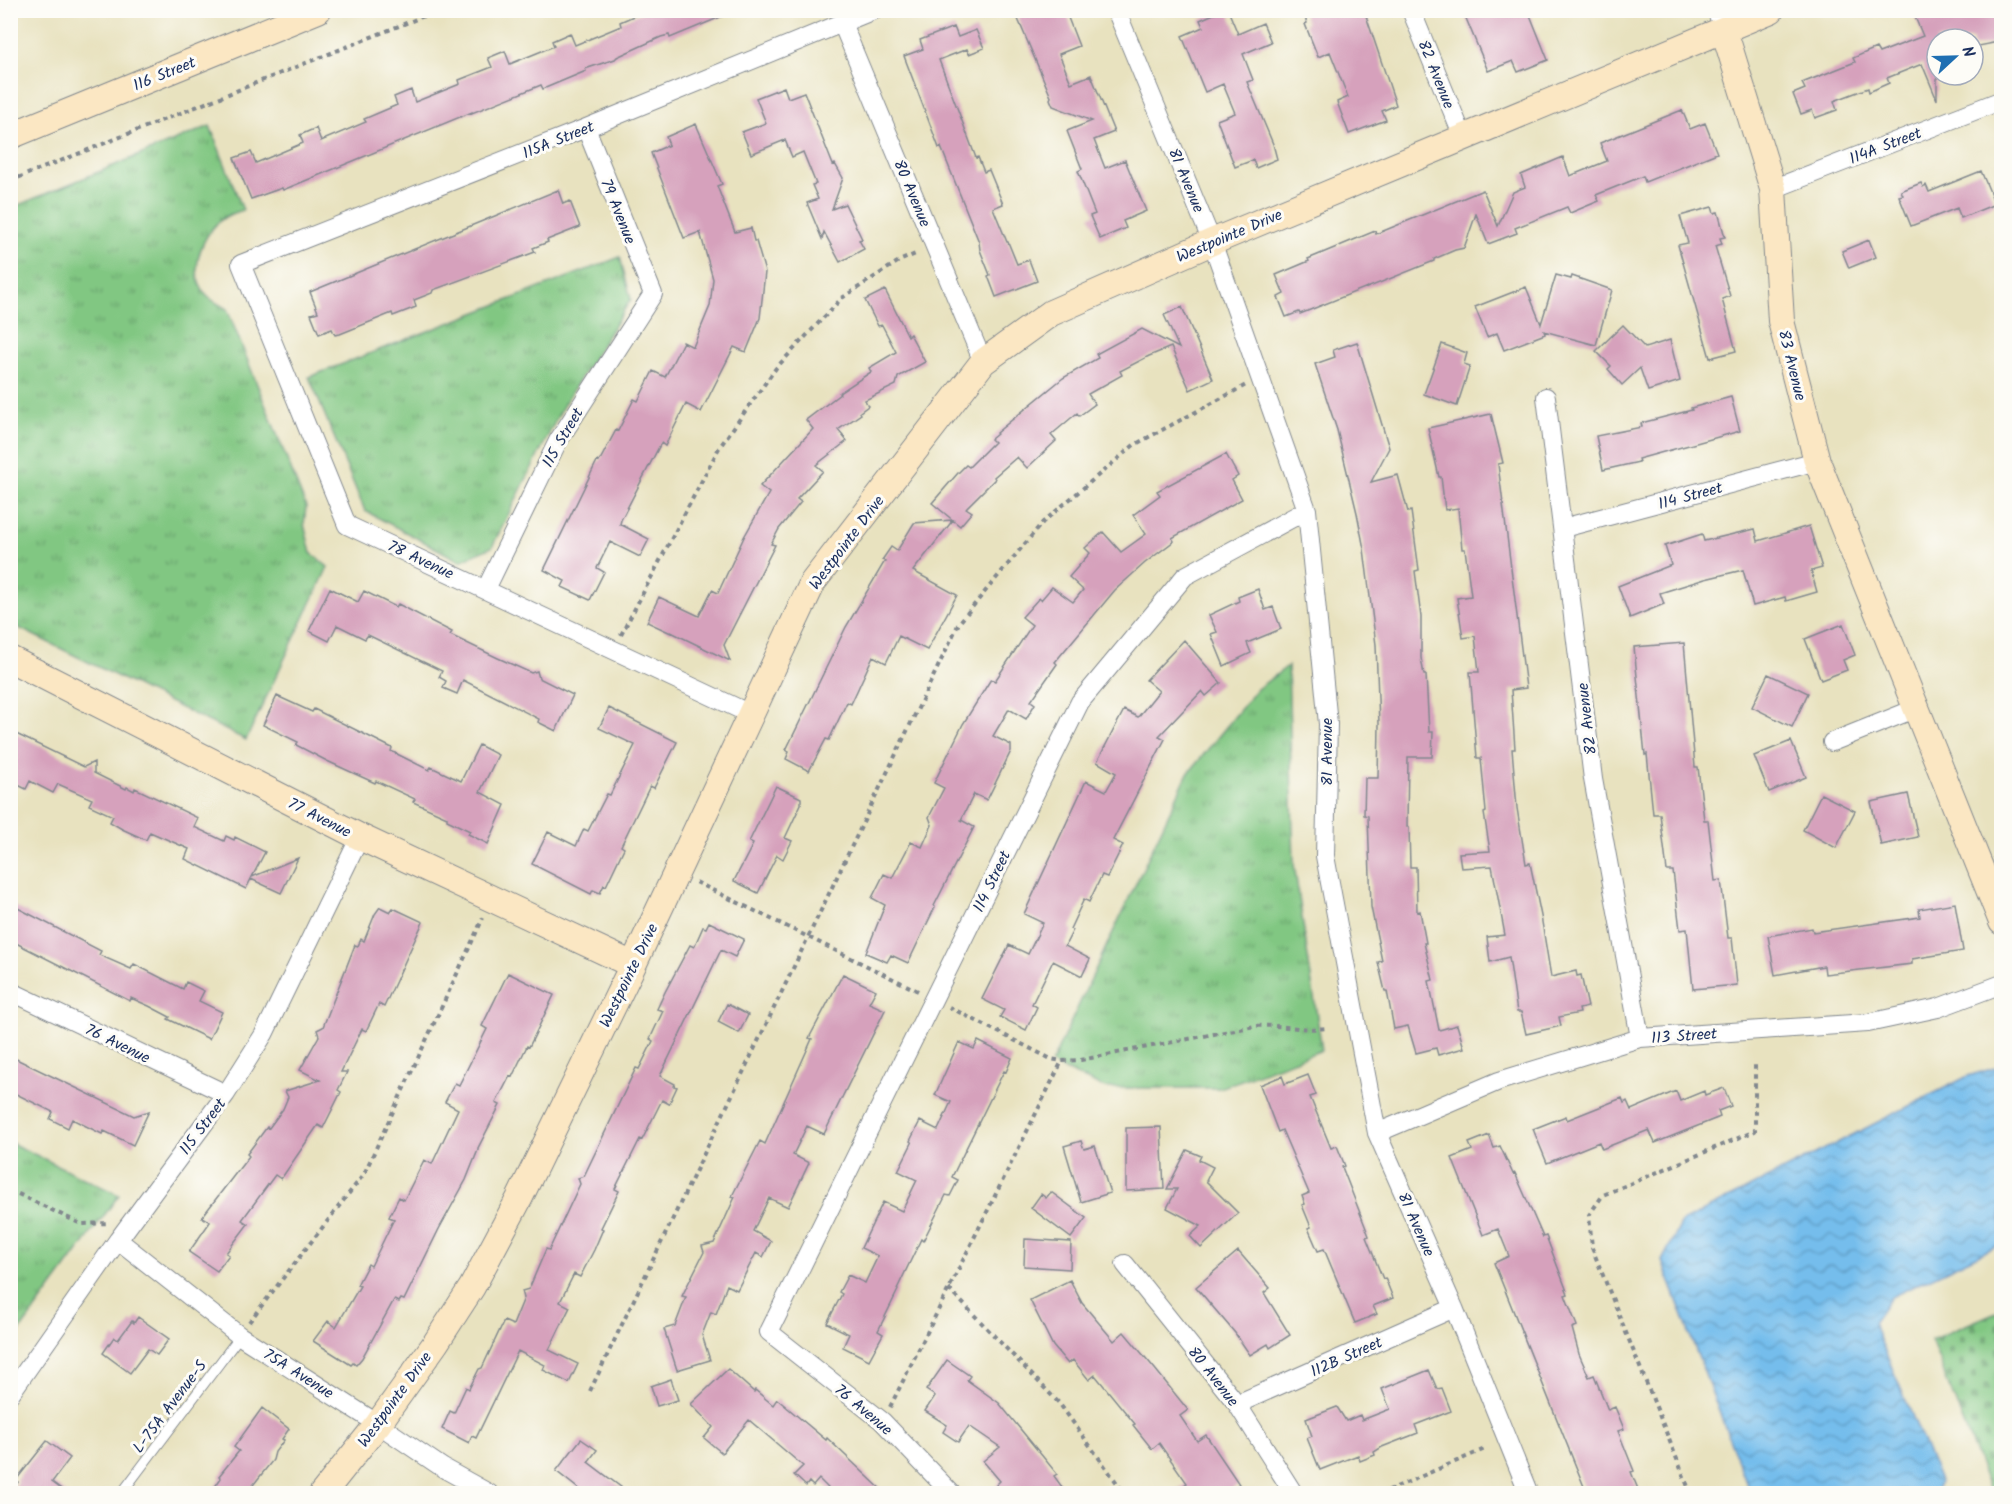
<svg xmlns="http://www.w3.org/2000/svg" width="2012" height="1504" font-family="Kalam,sans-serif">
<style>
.grass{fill:url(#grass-tufts);stroke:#4e7b70;stroke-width:1.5}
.cemetery{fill:url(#cemetery-stones);stroke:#4e7b70;stroke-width:1.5}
.water{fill:url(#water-waves);stroke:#4876a5;stroke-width:1.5}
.building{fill:#d6a1bc}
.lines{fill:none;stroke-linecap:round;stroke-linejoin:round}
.lane-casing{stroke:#82888e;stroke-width:11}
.street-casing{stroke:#82888e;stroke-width:20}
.secondary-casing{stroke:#82888e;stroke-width:28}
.path{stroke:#82888e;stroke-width:4;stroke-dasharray:4.5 4.5;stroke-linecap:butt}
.lane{stroke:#fff;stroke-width:9}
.street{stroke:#fff;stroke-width:18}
.secondary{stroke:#fbe7c3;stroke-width:26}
.labels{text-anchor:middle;stroke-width:6;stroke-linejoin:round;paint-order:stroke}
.street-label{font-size:16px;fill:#1b2f5e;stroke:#fdfcf7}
</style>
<defs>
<pattern id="grass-tufts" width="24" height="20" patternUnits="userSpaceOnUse" patternTransform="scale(1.5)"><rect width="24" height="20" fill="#81c782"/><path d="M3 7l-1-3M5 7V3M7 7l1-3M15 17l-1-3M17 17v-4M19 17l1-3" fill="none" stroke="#69a26e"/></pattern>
<pattern id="cemetery-stones" width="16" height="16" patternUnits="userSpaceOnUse" patternTransform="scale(1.5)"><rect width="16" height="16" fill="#81c782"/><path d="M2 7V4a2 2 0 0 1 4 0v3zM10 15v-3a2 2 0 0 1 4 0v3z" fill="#69a26e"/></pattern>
<pattern id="water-waves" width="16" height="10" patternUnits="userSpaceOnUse" patternTransform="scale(1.5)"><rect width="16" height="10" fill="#74bdec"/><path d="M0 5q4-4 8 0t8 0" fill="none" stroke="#5e9ac2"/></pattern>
</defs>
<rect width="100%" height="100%" fill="#fdfcf7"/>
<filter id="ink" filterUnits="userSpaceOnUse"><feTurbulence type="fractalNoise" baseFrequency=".0167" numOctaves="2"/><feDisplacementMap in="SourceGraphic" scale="12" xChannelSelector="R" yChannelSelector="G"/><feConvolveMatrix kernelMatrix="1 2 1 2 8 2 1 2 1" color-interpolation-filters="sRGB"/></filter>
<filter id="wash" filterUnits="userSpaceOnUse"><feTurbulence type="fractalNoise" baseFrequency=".008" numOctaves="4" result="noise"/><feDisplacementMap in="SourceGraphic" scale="24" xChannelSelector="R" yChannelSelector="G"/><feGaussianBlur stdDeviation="1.35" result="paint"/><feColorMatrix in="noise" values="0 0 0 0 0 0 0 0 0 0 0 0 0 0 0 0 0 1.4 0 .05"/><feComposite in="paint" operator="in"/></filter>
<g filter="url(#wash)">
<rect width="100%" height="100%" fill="#e8e2bf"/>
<path class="grass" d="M210 126 243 210C237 212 230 214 225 217 202 232 186 273 207 296 212 301 221 305 227 309L306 507 304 524 311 553 328 567 246 740 11 624V208Z
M620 257 631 299 564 404 492 547 460 561 365 511 309 377Z
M1288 666 1294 864 1322 1050 1220 1088H1105L1051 1064 1187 775 1257 689Z
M11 1143 119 1195 11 1343Z"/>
<path class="cemetery" d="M2001 1310V1493H1991L1931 1340Z"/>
<path class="water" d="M2001 1066V1244L1891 1297 1873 1323 1940 1481 1934 1493H1750L1662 1261 1682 1222 1968 1076Z"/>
<g id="blocks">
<path class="building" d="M647 10 735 11 670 38 669 35 661 37 617 57 615 59 585 69 586 71 543 89 541 85 472 113V112L283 190 282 188 251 199 234 158 251 152 256 163 303 143 300 135 316 128 321 141 366 122 364 119 397 105 394 97 411 90 415 102 460 84 459 80 492 67 488 58 505 51 510 64 554 46 552 41 570 33 575 45 621 26 620 22Z
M1022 10H1065L1079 46 1059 54 1071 83 1091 75 1114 132 1094 140 1105 168 1125 160 1146 211 1123 221 1126 228 1100 239 1090 216 1095 214 1078 171 1082 169 1067 131 1092 121 1053 106 1050 99 1051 97 1018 19Z
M1223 10H1228L1238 34 1263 23 1271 42 1243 54 1253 80 1247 82 1273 144 1277 159 1256 168 1253 160 1235 167 1217 120 1235 113 1223 84 1205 92 1182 36 1203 27 1200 20Z
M1302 10H1364L1396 105 1382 111 1386 120 1349 134 1337 102 1348 97 1330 52 1318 57 1305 24 1307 23Z
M1480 10H1528L1548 60 1518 72 1513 61 1488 71 1465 16Z
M1912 10H2001V36L1998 42 1973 47V39H1937V100L1922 64 1887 78 1889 83 1869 92 1868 88 1834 101 1837 110 1815 118 1812 110 1801 114 1793 94 1805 89 1802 83 1855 62 1853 58 1876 48 1879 53 1923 36Z
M954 27 958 37 976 30 984 48 969 54 967 49 939 60 976 158 978 157 984 172 989 170 1003 204 993 208 1007 242H1008L1017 264 1029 260 1037 281 996 297 988 276 990 275 980 250 979 242 941 147 939 148 904 56 923 49 920 40Z
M784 87 788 98 804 92 833 165 835 164 843 178 832 209 845 204 862 239 859 240 864 249 840 262 824 232 822 239 807 203 818 199 812 185 816 184 803 152 792 157 785 140 751 154 742 132 766 123 756 98Z
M1682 110 1690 129 1705 123 1717 153 1645 182 1643 176 1596 195 1599 201 1570 213 1567 207 1515 228 1517 233 1488 244 1476 214 1464 248 1455 250 1434 259V261L1367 288V287L1300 314 1299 312 1286 317 1278 297 1284 294 1276 275 1309 261 1308 259 1375 231 1376 234 1483 190 1498 226 1513 192 1525 187 1521 175 1563 157 1570 176 1607 161 1600 143Z
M696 124 722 184 717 186 735 232 751 228 754 241H756L765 272 760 318 746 352 734 347 701 412 686 404 665 446 661 443 621 520 620 524 649 539 640 557 610 542 597 568 604 572 590 600 562 587 565 581 544 570 597 461 599 462 616 430 618 431 634 399 638 401 653 371 665 377 683 342 693 347 710 306 713 279 700 232 684 238 651 153 669 145 666 137Z
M1981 171 1995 204 1961 218 1957 208 1911 226 1899 196 1903 195 1901 191 1921 183 1923 187 1926 185 1929 192Z
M558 190 563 204 570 201 580 227 547 240 548 242 533 248 535 252 433 290 432 293 414 300 416 307 393 316 392 313 340 334 335 335 332 329 319 334 311 314 318 312 310 292Z
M1712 207 1714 213 1718 212 1725 237 1720 238 1722 244 1715 246 1730 296 1722 299 1736 351 1710 358 1678 245 1688 243 1680 216Z
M1869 240 1876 257 1849 268 1842 251Z
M1556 275 1571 279 1572 276 1612 290 1596 345 1544 331 1545 334 1504 350 1497 333 1487 337 1475 307 1526 287 1541 324Z
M885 290 908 336 910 334 925 362 898 377 896 385 865 400 868 406 860 412 861 414 838 430 847 441 816 465 823 471 797 499 801 502 779 529 771 544 775 545 724 645 730 661 671 632V633L647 622 659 597 699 616 712 590 718 593 744 537 769 493 760 486 813 429 806 420 840 394 839 393 871 372 869 368 896 352 882 325 878 326 865 300Z
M1182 307 1213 379 1190 390 1171 347 1149 356 1120 371 1122 375 1088 394 1095 404 1079 416 1077 413 1051 435 1056 441 1027 468 1017 457 994 477 995 479 966 508 972 512 960 526 932 503 958 473 966 465 969 467 994 442 991 439 997 434 996 433 1063 378 1098 358 1096 354 1142 329 1179 348 1164 315Z
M1623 325 1645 348 1670 340 1680 381 1648 391 1640 368 1622 385 1608 369 1611 366 1596 351Z
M1357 342 1389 448 1371 482 1398 475 1408 512 1411 511 1419 570 1415 571 1421 617V658L1424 675H1426L1429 732H1433L1432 757H1408L1407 827H1409L1410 867H1416L1417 912 1420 911 1426 943H1424L1433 980 1429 981 1439 1030 1457 1025 1464 1048 1438 1055 1436 1048 1416 1053 1408 1026 1394 1029 1387 991H1385L1378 962 1382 961 1371 907 1368 816 1364 815 1365 778H1378L1379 724 1376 645 1364 549 1357 513 1337 430 1315 364 1335 357 1333 350Z
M1442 344 1467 353 1464 364 1470 366 1457 406 1424 394Z
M1731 397 1740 431 1638 459 1639 462 1603 470 1596 436 1642 427 1641 423 1692 410 1691 408Z
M1491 414 1503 463 1498 464 1526 688 1511 690 1515 749H1512L1517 808 1526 864 1530 863 1541 916 1551 977 1576 971 1577 976 1581 975 1588 1007 1579 1009 1580 1013 1559 1017 1561 1026 1526 1034 1521 1012H1517L1509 957 1490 962 1487 937 1505 935 1492 866 1461 868 1459 853 1490 851 1484 813 1486 812 1481 758H1477L1470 672H1479L1475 636 1463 638 1457 598 1471 596 1465 549H1462L1458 508 1445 510 1441 477H1439L1428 428Z
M1226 454 1238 476 1232 480 1242 499 1172 538 1174 541 1145 563 1115 590 1055 662 1057 664 1031 701 1035 704 1026 719 1009 709 993 736 1011 745V751L987 800 974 794 961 820 974 827 934 906 935 907 908 963 891 955 887 962 866 953 885 905 872 898 884 874 892 878 911 842 922 847 932 825 929 817 944 788 934 783 963 724 991 679 995 681 1032 625 1022 617 1039 598 1041 600 1052 587 1073 602 1083 590 1069 577 1090 553 1085 548 1103 532 1121 552 1146 534 1133 515 1160 495 1157 491Z
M953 520 913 571 957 595 927 650 899 636 886 663 873 656 851 704 847 702 829 740 826 739 809 771 786 759 789 752 786 750 846 627 885 561 882 560 891 547 897 551 914 523Z
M1809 526 1822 568 1811 571 1817 592 1786 601 1785 597 1753 606 1743 570 1705 579 1660 593 1664 604 1630 618 1618 586 1671 565 1665 546 1702 534 1704 541 1755 529 1758 541Z
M330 588 358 602 364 591 396 607 398 604 452 632 450 635 498 658 531 673 537 671 539 678 573 695 556 731 538 722 539 719 463 680 457 694 443 688 446 681 439 677 442 671 368 635 365 639 337 625 329 641 309 631Z
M1258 589 1265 610 1273 607 1281 629 1247 643 1251 653 1224 666 1211 634 1217 632 1209 615 1239 601 1238 597Z
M1843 624 1855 655 1843 660 1847 670 1821 680 1805 639Z
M1184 640 1221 683 1206 696 1202 691 1159 736 1165 739 1113 840 1123 845 1107 877 1102 875 1089 902 1084 899 1070 929 1073 930 1065 946 1090 959 1082 976 1053 961 1032 1004 1037 1007 1026 1030 1000 1017 1004 1010 982 999 1009 945 1028 954 1043 923 1024 914 1086 781 1106 791 1116 773 1097 762 1124 710 1138 717 1159 691 1146 680Z
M1684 643 1695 767H1698L1704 820H1708L1715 881 1721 880 1728 938H1732L1737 985 1693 989 1687 929 1680 930 1673 871H1667L1660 814H1653L1647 754 1645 755 1634 647Z
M1768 674 1808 693 1792 727 1752 707Z
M277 696 312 712 314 709 392 748 391 751 429 770 431 767 461 781 479 745 498 755 480 792 505 805 488 844 468 834 470 831 447 820V817L413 802 415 799 376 781 375 783 327 761 296 745 298 742 263 725Z
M609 708 677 742 654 788 650 786 621 846 624 848 606 886 604 885 600 893 593 890 591 894 532 864 548 832 576 846 584 829 588 831 607 794 610 795 635 745 599 728Z
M10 731 84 767 94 762V773L126 789 127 787 134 791 135 788 198 818 194 827 224 841 226 836 234 840 235 837 265 852 252 877 298 858 281 893 251 879 246 889 185 859 189 849 150 832 146 840 122 829 110 822 113 816 89 805 92 799 58 784 53 793 30 781 26 789 10 781Z
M1791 741 1806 777 1769 792 1754 756Z
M776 786 801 798V804L785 838 792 841 783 859 777 855 758 893 734 881 753 844 749 842Z
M1821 794 1855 811 1836 848 1803 830Z
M1908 794 1918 837 1881 845 1871 802Z
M1955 903 1963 951 1912 959V964L1825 974 1824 966 1775 975 1768 936 1812 928 1813 932 1920 917 1919 909Z
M10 904 101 951 99 955 131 969 134 964 183 989 186 982 204 991 199 1001 222 1012 209 1039 168 1019 170 1017 149 1006 131 998 130 1001 10 940Z
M380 907 390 912 393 908 423 922 384 1007 379 1004 366 1031 362 1029 341 1072H347L338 1090 341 1092 323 1128 318 1125 281 1179 275 1175 242 1220 248 1224 226 1253 229 1255 217 1271 189 1252 210 1222 202 1217 249 1156 247 1154 267 1127 269 1128 283 1109 288 1097 285 1091 320 1080 300 1070 319 1036 317 1030 323 1027 355 945 358 946 361 939 364 941 375 914Z
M709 922 744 939 735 957 721 950 660 1076 675 1084 674 1086 677 1087 669 1104 662 1100 642 1140 640 1139 615 1189 619 1191 601 1228 603 1229 594 1250 580 1277 574 1274 560 1302 570 1307 549 1350 578 1364 569 1383 543 1370 545 1365 518 1351 476 1438 472 1436 469 1443 442 1429 450 1411 454 1413 466 1387 469 1389 479 1369 482 1368 504 1321 513 1325 524 1298 522 1291 529 1289 546 1249 549 1250 580 1184 578 1178 584 1176 636 1068 639 1069 653 1041 650 1039 663 1011 657 1009 665 992 690 945 694 947 703 927 706 928Z
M508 973 554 995 529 1047 527 1046 512 1077 510 1076 496 1103 500 1105 478 1148V1150L466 1180 439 1229 404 1300 401 1299 399 1302 394 1300 362 1358 356 1365 353 1363 351 1365 313 1341 328 1321 336 1327 360 1286 357 1285 368 1264 371 1266 394 1219 389 1217 399 1197 404 1200 424 1160 432 1164 458 1109 445 1102 455 1083 459 1085 487 1029 482 1026Z
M843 974 876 990 869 1003 885 1010 824 1134 807 1126 793 1155 809 1163 788 1207 769 1198 753 1231 771 1241 763 1257 756 1253 737 1290 727 1285 716 1314 711 1312 702 1335 710 1360 677 1370 664 1329 675 1326 686 1297 682 1296 704 1252 702 1246 714 1243 735 1197 732 1196 760 1141 765 1144 812 1039 809 1038Z
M727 1004 748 1015 739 1033 718 1022Z
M978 1041 1012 1058 1006 1072 1004 1071 952 1177 958 1180 950 1196 946 1195 923 1241 921 1239 897 1289 898 1290 878 1331 883 1334 869 1360 843 1347 849 1334 827 1323 842 1294 839 1292 848 1275 865 1283 878 1256 861 1248 883 1202 902 1211 917 1180 898 1171 912 1143 910 1141 920 1121 938 1130 951 1102 935 1095 959 1042 974 1049Z
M10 1056 134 1116 149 1111 133 1145 104 1131 102 1134 72 1119 68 1128 50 1119 53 1112 10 1091Z
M1308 1075 1316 1095 1310 1097 1331 1148 1337 1146 1345 1166 1342 1167 1369 1236 1366 1237 1383 1279 1385 1278 1393 1298 1373 1306 1377 1314 1355 1323 1324 1249 1318 1251 1308 1228 1311 1227 1302 1205 1305 1204 1302 1196 1309 1193 1282 1130 1278 1132 1260 1085 1282 1076 1285 1084Z
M1724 1088 1731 1106 1718 1111 1720 1117 1655 1143 1649 1130 1602 1149 1599 1142 1547 1163 1533 1129 1566 1116 1567 1120 1622 1098 1624 1103 1627 1101 1631 1110 1676 1091 1680 1101 1704 1091 1705 1095Z
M1161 1127 1164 1189 1126 1191V1128Z
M1489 1135 1494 1148 1500 1146 1513 1174 1515 1173 1543 1237 1546 1236 1568 1294 1565 1295 1577 1326 1572 1328 1579 1354 1589 1377 1594 1375 1608 1410 1615 1407 1624 1429 1618 1431 1634 1471 1631 1472 1640 1494H1587L1494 1263 1509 1256 1498 1229 1483 1235 1452 1158 1472 1150 1469 1143Z
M1081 1141 1084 1149 1095 1146 1110 1193 1081 1202 1064 1146Z
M1187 1150 1201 1156 1199 1160 1213 1167 1206 1181 1238 1213 1201 1248 1190 1236 1201 1226 1167 1208 1177 1189H1167Z
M1051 1192 1086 1218 1071 1238 1031 1208 1041 1194 1046 1198Z
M1025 1239 1071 1242 1070 1269 1024 1266Z
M1238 1251 1270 1288 1264 1293 1290 1335 1270 1348 1268 1344 1250 1355 1235 1333 1196 1287Z
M1070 1280 1082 1303 1114 1341 1124 1332 1155 1369 1188 1410 1180 1416 1197 1441 1206 1435 1239 1484 1225 1494H1171L1187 1483 1159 1443 1152 1449 1133 1425 1135 1424 1095 1375 1089 1380 1073 1360 1068 1364 1053 1346 1030 1300Z
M138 1317 169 1339 157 1355 148 1349 130 1373 103 1353 114 1337 118 1340 132 1321 134 1323Z
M947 1360 970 1376 967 1380 999 1403 1057 1474 1054 1476 1067 1494H1004L996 1485 1000 1481 983 1461 1000 1447 969 1426 958 1442 943 1432 947 1425 925 1411 935 1396 926 1390Z
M728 1369 754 1392 755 1390 773 1405 777 1399 826 1440 827 1438 886 1494H834L819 1479 813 1486 809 1482 806 1486 794 1475 803 1466 749 1420 722 1453 704 1438 713 1427 691 1404Z
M1429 1370 1437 1389 1442 1388 1451 1411 1415 1425 1418 1433 1382 1447 1374 1452 1375 1455 1360 1461 1358 1455 1320 1470 1307 1438 1312 1436 1306 1419 1337 1407 1346 1421 1360 1415 1362 1420 1390 1409 1382 1389Z
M671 1379 678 1400 657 1406 651 1386Z
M262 1408 289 1429 282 1439 284 1440 275 1452 273 1460 246 1494H210L221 1478 219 1476 239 1451 234 1447Z
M581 1439 597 1450 588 1462 630 1494H585L556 1471Z
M47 1441 70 1458 52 1482 68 1494H10L18 1482 16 1480Z"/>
</g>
</g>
<g filter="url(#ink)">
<use href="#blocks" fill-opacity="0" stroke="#82888e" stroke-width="1.5"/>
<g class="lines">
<g class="lane-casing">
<path id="lane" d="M121 1494 240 1336"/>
</g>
<g class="street-casing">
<path id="street" d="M1116 10 1212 242 1307 510 1328 724 1325 856 1377 1133 1454 1308 1529 1494
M1411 10 1463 137
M1716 10 1724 30
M842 23 983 362
M1773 189 1997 102
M1546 397 1593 779 1640 1038
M1563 528 1817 461
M486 589 558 441 653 294 586 128
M750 714 347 525 241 264 586 128 874 10
M1832 742 1917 708
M10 991 226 1094
M1377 1133 1499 1081 1640 1038 1868 1023 1938 1008 2002 984
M118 1240 240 1336 378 1424 443 1468 490 1494
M1125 1264 1237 1404 1294 1494
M10 1394 118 1240 226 1094 264 1034 360 837
M1237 1404 1454 1308
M952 1494 882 1421 769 1332 1080 702 1185 576 1307 510"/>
</g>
<g class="secondary-casing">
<path id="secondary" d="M1724 30 1773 189 1781 321 1817 461 2002 922
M10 136 318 10
M10 659 360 837 633 965
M322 1494 378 1424 435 1344 472 1287 519 1199 633 965 813 582 983 362 1051 313 1212 242 1771 10"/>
</g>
<path class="path" d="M10 181 439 10
M621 635 719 448 776 368 842 298 899 261 918 253
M696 882 918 991
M949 1007 1051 1059 1062 1061 1081 1060 1255 1026C1279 1024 1303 1031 1327 1028
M10 1190 81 1224 110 1223
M949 1289 1059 1403 1125 1494
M249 1322 364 1174 483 918
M590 1391 959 623 1043 522 1134 445 1246 385
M890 1407 1062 1061
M1380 1494 1485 1449
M1691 1494 1592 1248 1589 1215 1603 1195 1755 1131V1064"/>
<use href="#lane" class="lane"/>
<use href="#street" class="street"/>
<use href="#secondary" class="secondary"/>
</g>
</g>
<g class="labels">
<g class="street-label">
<text transform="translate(164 73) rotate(-22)" y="6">116 Street</text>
<text transform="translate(1437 74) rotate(68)" y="6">82 Avenue</text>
<text transform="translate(558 139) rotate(-22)" y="6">115A Street</text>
<text transform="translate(1885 145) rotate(-21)" y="6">114A Street</text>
<text transform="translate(1187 180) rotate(67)" y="6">81 Avenue</text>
<text transform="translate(913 193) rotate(67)" y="6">80 Avenue</text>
<text transform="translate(619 211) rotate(68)" y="6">79 Avenue</text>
<text transform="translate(1229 235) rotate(-23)" y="6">Westpointe Drive</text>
<text transform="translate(1793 365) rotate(76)" y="6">83 Avenue</text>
<text transform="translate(562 437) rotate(-60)" y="6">115 Street</text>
<text transform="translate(1690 495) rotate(-15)" y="6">114 Street</text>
<text transform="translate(846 542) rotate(-53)" y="6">Westpointe Drive</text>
<text transform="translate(421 559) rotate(25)" y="6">78 Avenue</text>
<text transform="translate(1586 719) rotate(-97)" y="6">82 Avenue</text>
<text transform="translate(1326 752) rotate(-90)" y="6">81 Avenue</text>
<text transform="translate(320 817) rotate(27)" y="6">77 Avenue</text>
<text transform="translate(991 881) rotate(-64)" y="6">114 Street</text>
<text transform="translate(628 975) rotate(-64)" y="6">Westpointe Drive</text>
<text transform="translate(1684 1035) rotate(-4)" y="6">113 Street</text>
<text transform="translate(118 1043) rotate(26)" y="6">76 Avenue</text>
<text transform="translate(202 1126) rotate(-53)" y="6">115 Street</text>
<text transform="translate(1417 1224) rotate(66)" y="6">81 Avenue</text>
<text transform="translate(1346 1356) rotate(-24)" y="6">112B Street</text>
<text transform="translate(299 1373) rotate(32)" y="6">75A Avenue</text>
<text transform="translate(1214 1376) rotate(52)" y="6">80 Avenue</text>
<text transform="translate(394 1399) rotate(-54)" y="6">Westpointe Drive</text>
<text transform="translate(169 1406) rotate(-53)" y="6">L-75A Avenue-S</text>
<text transform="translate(864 1409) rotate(40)" y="6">76 Avenue</text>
</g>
</g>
<rect width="2012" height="1504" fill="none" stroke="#fdfcf7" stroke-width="36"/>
<g transform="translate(1955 57) rotate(68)"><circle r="28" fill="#fdfcf7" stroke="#a3aaba" stroke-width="1.5"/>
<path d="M0-4.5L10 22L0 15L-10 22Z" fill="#1f6fb2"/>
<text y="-9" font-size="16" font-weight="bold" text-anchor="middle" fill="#1b2f5e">N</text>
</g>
</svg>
